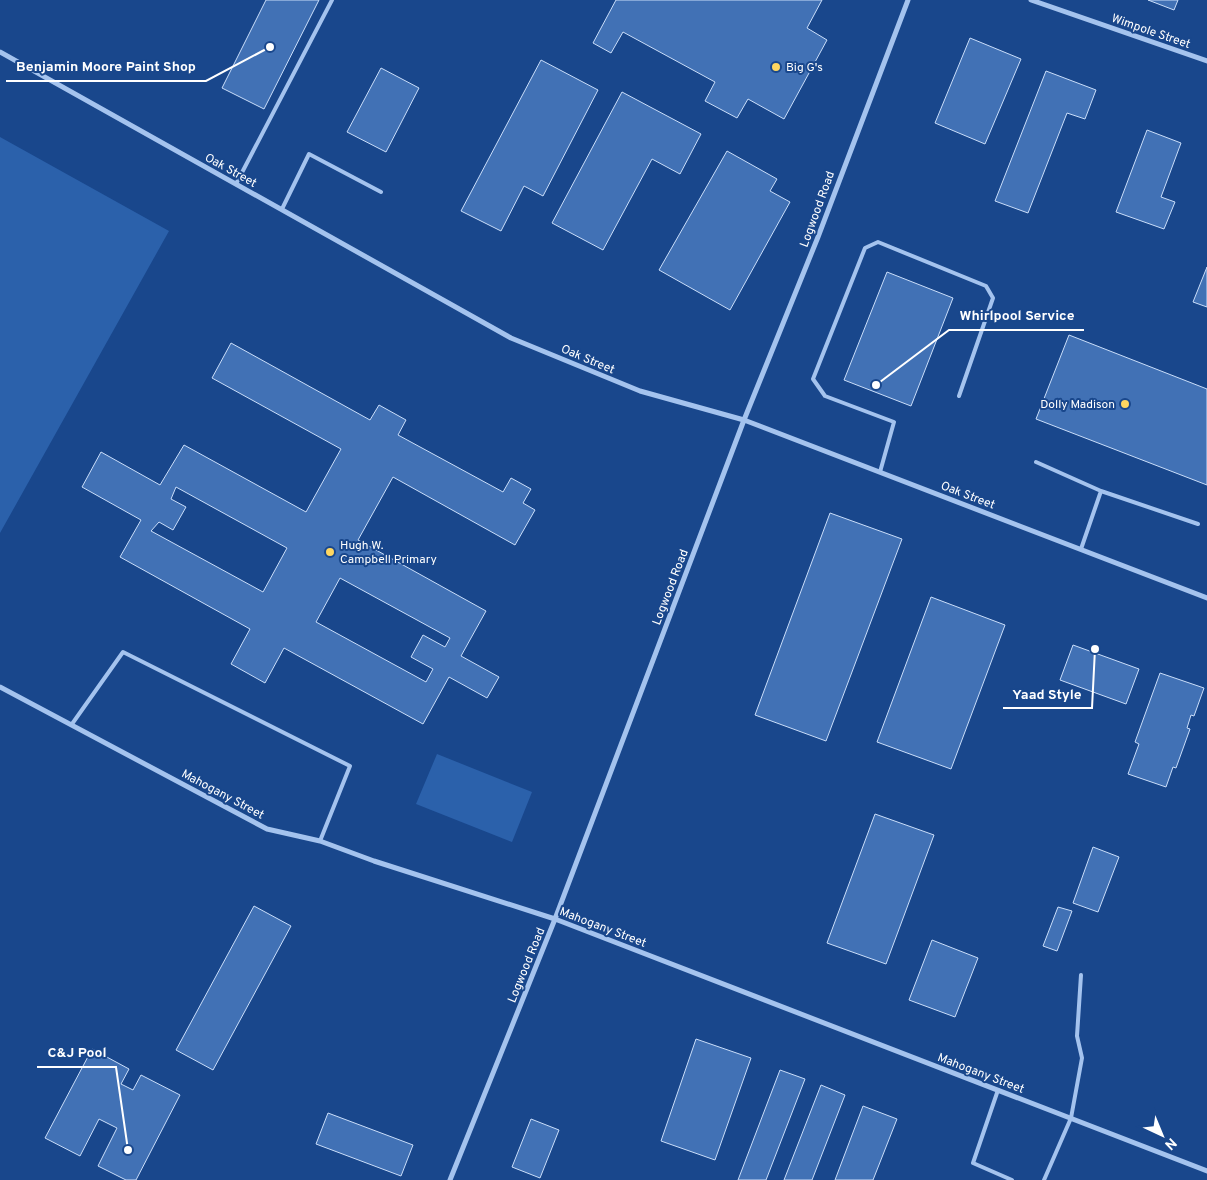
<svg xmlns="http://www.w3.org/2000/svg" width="1207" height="1180" font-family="Overpass,sans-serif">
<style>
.green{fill:#2b61ab}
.building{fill:#4171b5;stroke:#cadefa;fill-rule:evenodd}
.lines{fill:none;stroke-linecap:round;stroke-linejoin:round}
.lane{stroke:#a4c3ee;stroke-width:4}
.street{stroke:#a4c3ee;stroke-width:5}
.poi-dot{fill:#ffd761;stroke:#19478c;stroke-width:2}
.labels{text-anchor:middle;stroke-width:4;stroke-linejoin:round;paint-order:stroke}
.street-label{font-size:12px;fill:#fff;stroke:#19478c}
.poi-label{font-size:12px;fill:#fff;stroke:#19478c;text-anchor:start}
.leader{fill:none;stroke:#fff;stroke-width:2}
.callout-dot{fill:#fff;stroke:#19478c;stroke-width:2}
.callout-label{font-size:14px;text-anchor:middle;font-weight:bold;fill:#fff;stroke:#19478c;stroke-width:4;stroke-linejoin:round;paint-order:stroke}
</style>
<rect width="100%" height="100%" fill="#19478c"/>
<path class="green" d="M0 137 169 231 0 533Z
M437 754 532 792 512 842 416 804Z"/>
<path class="building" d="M266 0H319L264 109 222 88Z
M616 0H822L807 28 827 40 784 119 748 99 737 118 705 101 715 82 623 32 611 53 593 43Z
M1148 0H1178L1174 10Z
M970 38 1021 59 985 144 935 123Z
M541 60 598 90 543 196 524 186 501 231 461 211Z
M381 68 419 88 386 152 347 132Z
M1046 71 1096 90 1085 119 1067 113 1028 213 995 201Z
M622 92 701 134 680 174 652 159 603 250 552 223Z
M1147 130 1181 143 1161 197 1175 202 1164 229 1116 212Z
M727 151 777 179 770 191 790 202 730 310 659 270Z
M1207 267V307L1193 302Z
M887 272 953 298 911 406 844 380Z
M1069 335 1207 389V485L1036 419Z
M231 343 370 420 379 405 406 420 398 435 503 492 511 478 531 489 523 503 535 510 515 545 393 477 358 540 486 611 461 656 499 677 487 698 449 677 423 724 284 648 265 683 231 664 250 629 120 557 141 520 82 487 101 452 160 485 184 445 306 512 341 449 212 378ZM176 487 287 548 263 592 151 531 159 522 173 530 186 507 171 499ZM340 578 450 638 445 647 423 635 411 657 433 669 426 682 316 622Z
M830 513 902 539 826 741 755 715Z
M931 597 1005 625 951 769 877 742Z
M1073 645 1139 669 1126 704 1060 680Z
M1160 673 1204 688 1194 716 1191 715 1187 728 1190 729 1176 768 1173 767 1166 787 1128 774 1139 744 1135 742Z
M875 814 934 835 886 964 827 943Z
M1093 847 1119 857 1098 912 1073 903Z
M254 906 291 926 213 1070 176 1050Z
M1058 907 1072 911 1057 951 1043 946Z
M932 940 978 958 955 1017 909 1000Z
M696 1039 751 1058 715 1160 661 1141Z
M92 1049 129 1069 121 1084 133 1090 141 1075 180 1095 136 1180H126L98 1166 117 1128 99 1119 80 1156 45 1138Z
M780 1070 805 1079 766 1180H738Z
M821 1085 845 1095 812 1180H784Z
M863 1106 897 1119 873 1180H835Z
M328 1113 413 1145 401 1176 316 1144Z
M531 1119 559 1130 540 1178 512 1167Z"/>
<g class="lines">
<path class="lane" d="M236 184 332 0
M282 209 309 154 381 192
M1036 462 1101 491 1198 524
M880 472 894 422 825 396 813 379 865 248 878 242 986 286 993 298 959 396
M1081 549 1101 491
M72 724 123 652 350 766 320 841
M998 1090 973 1163 1012 1180
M1044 1180 1071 1118 1082 1058 1077 1036 1081 975"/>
<path class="street" d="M1031 0 1207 61
M0 52 511 338 640 391 744 420 1207 598
M0 687 267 829 320 841 374 861 555 919 1207 1171
M450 1180 555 919 744 420 818 237 908 0"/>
</g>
<g class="poi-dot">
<circle cx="776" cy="67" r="5"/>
<circle cx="1125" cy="404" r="5"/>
<circle cx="330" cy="552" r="5"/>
</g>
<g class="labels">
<g class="street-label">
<text transform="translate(1151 31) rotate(19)" y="4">Wimpole Street</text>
<text transform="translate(231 170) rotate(29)" y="4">Oak Street</text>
<text transform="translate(817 209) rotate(-70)" y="4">Logwood Road</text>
<text transform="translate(588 359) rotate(23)" y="4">Oak Street</text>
<text transform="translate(968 495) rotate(21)" y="4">Oak Street</text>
<text transform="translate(670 587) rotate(-69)" y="4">Logwood Road</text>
<text transform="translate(223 794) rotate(28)" y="4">Mahogany Street</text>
<text transform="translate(603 927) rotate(21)" y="4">Mahogany Street</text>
<text transform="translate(526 965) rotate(-68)" y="4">Logwood Road</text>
<text transform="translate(981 1073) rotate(21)" y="4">Mahogany Street</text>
</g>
<g class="poi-label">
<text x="786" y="71">Big G's</text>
<text x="1115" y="408" text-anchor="end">Dolly Madison</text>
<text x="340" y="549">Hugh W.<tspan x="340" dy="14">Campbell Primary</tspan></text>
</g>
</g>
<path class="leader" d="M270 47L206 81H6M876 385L949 330H1084M1095 649L1092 708H1003M128 1150L116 1067H37"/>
<g class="callout-dot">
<circle cx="270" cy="47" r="5"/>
<circle cx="876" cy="385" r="5"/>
<circle cx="1095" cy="649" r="5"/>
<circle cx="128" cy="1150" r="5"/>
</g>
<g class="callout-label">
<text x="106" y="71">Benjamin Moore Paint Shop</text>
<text x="1017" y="320">Whirlpool Service</text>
<text x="1047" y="699">Yaad Style</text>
<text x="77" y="1057">C&amp;J Pool</text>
</g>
<g transform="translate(1162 1135) rotate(136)" stroke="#19478c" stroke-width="4" paint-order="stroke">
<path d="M0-4L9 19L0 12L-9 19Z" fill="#ffffff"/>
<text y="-8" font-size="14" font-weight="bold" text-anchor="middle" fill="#ffffff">N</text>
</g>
</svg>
